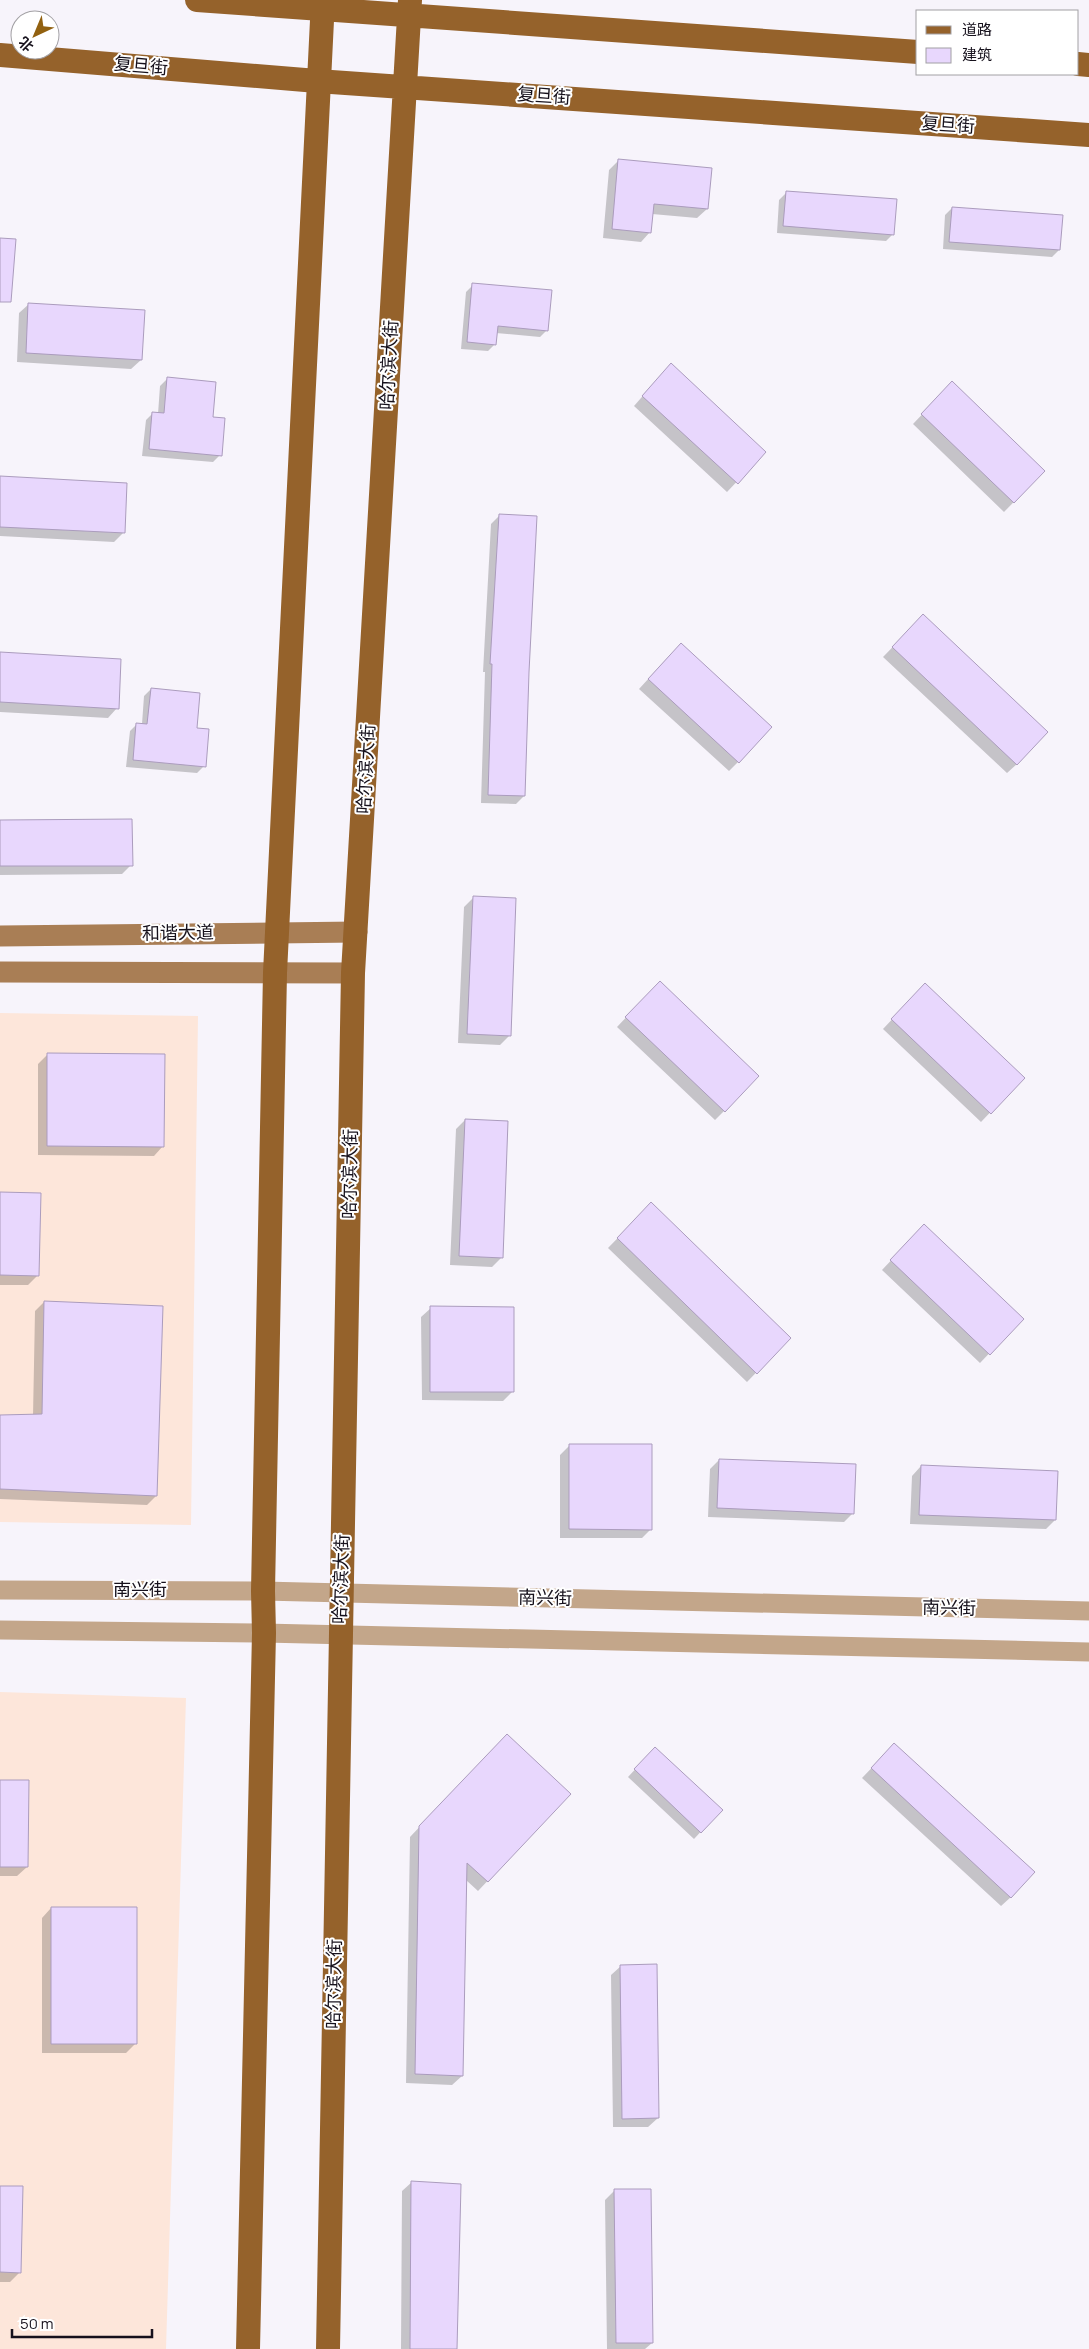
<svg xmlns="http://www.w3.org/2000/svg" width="1089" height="2349" font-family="Manrope,'Noto Sans SC',sans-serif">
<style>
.commercial{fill:#fde6da}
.shadow{fill:#0003}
.building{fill:#e8d7fd;stroke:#ab9cbd}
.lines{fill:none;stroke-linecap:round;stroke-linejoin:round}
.tertiary{stroke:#c3a68a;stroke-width:19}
.secondary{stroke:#a97e55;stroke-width:21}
.primary{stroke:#95622b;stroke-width:24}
.labels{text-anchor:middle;stroke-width:4;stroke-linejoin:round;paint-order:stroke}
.street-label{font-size:18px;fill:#16111c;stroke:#fff}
</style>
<rect width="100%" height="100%" fill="#f7f4fb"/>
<path class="commercial" d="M0 1013 198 1016 191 1525 0 1522Z
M0 1692 186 1698 166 2349H0Z"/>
<path class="shadow" d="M619 160 710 169 707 209 697 218 652 214 650 232 641 242 603 238 609 170Z
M786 193 893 234 886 241 777 233 779 200Z
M952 208 1059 250 1052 257 943 249 945 215Z
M473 285 547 330 540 337 496 333 495 344 488 351 461 349 466 292Z
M29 304 143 312 141 360 131 369 17 362 19 313Z
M662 374 765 452 727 492 634 406Z
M167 379 212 418 220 455 213 462 142 456 146 420 153 413 158 414 160 386Z
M952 383 1044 471 1004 512 913 424Z
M0 477 123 533 114 542 0 536Z
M499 516 527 672 524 796 516 804 481 803 485 672H483L491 524Z
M914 625 1017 764 1007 773 883 657Z
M0 653 117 708 108 718 0 712Z
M671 654 738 762 729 771 639 689Z
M151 689 196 729 204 766 197 773 126 767 130 731 137 724H142L144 696Z
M0 821 131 865 122 874 0 875Z
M473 898 510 1035 500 1045 458 1043 464 907Z
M650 992 724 1111 715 1120 617 1027Z
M916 994 1023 1078 981 1122 883 1029Z
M48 1054 163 1146 154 1156 38 1155V1064Z
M465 1120 502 1257 492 1267 450 1265 456 1129Z
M0 1193 37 1276 28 1285H0Z
M651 1204 790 1338 747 1382 608 1248Z
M915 1235 1022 1319 980 1363 882 1270Z
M44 1302 156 1496 147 1505 0 1499V1416H33L35 1311Z
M431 1308 513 1391 503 1401 422 1400 421 1317Z
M570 1445 651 1529 642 1538H560V1455Z
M719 1460 853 1513 844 1522 708 1517 710 1469Z
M921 1466 1055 1520 1046 1529 910 1524 912 1476Z
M497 1745 569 1795 478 1891 466 1880 462 2076 452 2085 406 2083 410 1837Z
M655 1748 721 1810 694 1839 628 1777Z
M885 1754 1011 1897 1001 1906 862 1778Z
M0 1781 27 1867 17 1876H0Z
M51 1908 136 2043 126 2053H42V1918Z
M621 1966 658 2118 648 2127H613L611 1975Z
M412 2182 456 2349H401L402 2191Z
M0 2187 20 2272 10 2282H0Z
M614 2191 652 2343 645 2349H607L605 2200Z"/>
<path class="building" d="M618 159 712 168 708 209 654 204 651 233 612 229Z
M786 191 897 199 894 235 783 226Z
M952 207 1063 215 1060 250 949 242Z
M0 238 16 239 11 302H0Z
M472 283 552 290 548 331 498 326 496 345 467 342Z
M28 303 145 310 142 360 26 353Z
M671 363 766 452 738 484 642 396Z
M167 377 216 382 213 417 225 418 222 456 149 449 152 412 164 413Z
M952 381 1045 471 1014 503 921 414Z
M0 476 127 483 125 533 0 527Z
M499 514 537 516 529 672 525 796 488 795 492 664H490Z
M923 614 1048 732 1017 765 892 647Z
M681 643 772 727 739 763 648 679Z
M0 652 121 659 119 709 0 702Z
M151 688 200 693 197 728 209 729 206 767 133 760 136 723 147 724Z
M132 819 133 866H0V820Z
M473 896 516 898 511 1036 467 1034Z
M660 981 759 1076 725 1112 625 1017Z
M925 983 1025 1078 991 1114 891 1019Z
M47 1053 165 1054 164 1147 47 1146Z
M465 1119 508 1121 503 1258 459 1256Z
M0 1192 41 1193 39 1276 0 1275Z
M651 1202 791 1338 757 1374 617 1238Z
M924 1224 1024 1319 990 1355 890 1260Z
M44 1301 163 1306 157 1496 0 1489V1415L42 1414Z
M430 1306 514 1307V1392H430Z
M569 1444H652V1530L569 1529Z
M719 1459 856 1464 854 1514 717 1508Z
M921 1465 1058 1471 1056 1520 919 1515Z
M507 1734 571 1794 488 1882 467 1863 463 2076 415 2074 419 1826Z
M894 1743 1035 1872 1011 1898 871 1768Z
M655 1747 723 1810 701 1833 634 1769Z
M0 1780H29L28 1867H0Z
M51 1907H137V2044H51Z
M657 1964 659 2118 622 2119 620 1965Z
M411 2181 461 2184 457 2349H410Z
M0 2186H23L21 2273 0 2272Z
M614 2189H651L653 2343H616Z"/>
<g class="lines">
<path class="tertiary" d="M0 1590 263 1591 1089 1611
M0 1630 264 1633 1089 1652"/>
<path class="secondary" d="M0 936 357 932
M0 972 353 973"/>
<path class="primary" d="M197 0 918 52
M0 55 317 81 1089 135
M1078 64 1089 65
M248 2349 264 1633 263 1591 275 973 323 0
M328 2349 353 973 410 0"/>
</g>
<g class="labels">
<g class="street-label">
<text transform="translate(141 66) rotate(5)" y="6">复旦街</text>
<text transform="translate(544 96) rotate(4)" y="6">复旦街</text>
<text transform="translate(948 125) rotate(4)" y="6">复旦街</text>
<text transform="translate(389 365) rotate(-87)" y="6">哈尔滨大街</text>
<text transform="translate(366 769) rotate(-87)" y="6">哈尔滨大街</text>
<text transform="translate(178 933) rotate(-1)" y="6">和谐大道</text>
<text transform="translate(350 1174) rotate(-89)" y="6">哈尔滨大街</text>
<text transform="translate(341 1579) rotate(-88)" y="6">哈尔滨大街</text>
<text x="140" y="1596">南兴街</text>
<text transform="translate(545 1598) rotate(1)" y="6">南兴街</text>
<text transform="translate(949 1608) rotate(1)" y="6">南兴街</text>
<text transform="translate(334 1984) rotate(-89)" y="6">哈尔滨大街</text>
</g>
</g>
<rect x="916" y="10" width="162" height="65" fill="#ffffff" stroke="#a2a0a4"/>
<rect x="926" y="26" width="25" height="8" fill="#95622b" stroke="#a2a0a4"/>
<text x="962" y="35" font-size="15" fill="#16111c">道路</text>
<rect x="926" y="48" width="25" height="15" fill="#e8d7fd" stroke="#a2a0a4"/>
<text x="962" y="60" font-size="15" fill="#16111c">建筑</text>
<g transform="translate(35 35) rotate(224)"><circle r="24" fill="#ffffff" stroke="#a2a0a4"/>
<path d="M0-4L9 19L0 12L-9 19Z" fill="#926110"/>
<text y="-8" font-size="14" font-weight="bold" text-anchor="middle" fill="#16111c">北</text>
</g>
<path d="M12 2329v8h140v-8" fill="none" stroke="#16111c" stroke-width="2.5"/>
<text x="20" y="2329" font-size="15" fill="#16111c" stroke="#ffffff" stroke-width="4" paint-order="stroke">50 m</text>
</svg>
